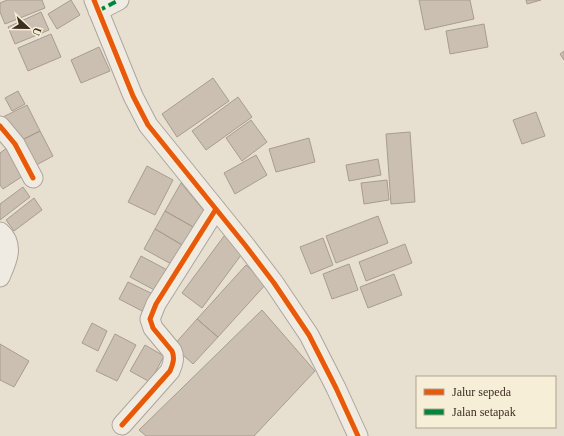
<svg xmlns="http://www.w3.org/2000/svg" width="564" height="436" font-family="Georgia,serif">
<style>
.building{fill:#cbbfb2;stroke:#a89c90}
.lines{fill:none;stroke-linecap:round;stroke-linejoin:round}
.street-casing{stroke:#ada599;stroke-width:21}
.street{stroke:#efebe3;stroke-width:19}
.quiet{stroke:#00873e;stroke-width:4;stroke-dasharray:8 4;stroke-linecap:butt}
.cycleway-casing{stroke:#f7eed8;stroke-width:8}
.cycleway{stroke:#e8590c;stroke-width:5}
</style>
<rect width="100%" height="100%" fill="#e7e0d1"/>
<path class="building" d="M7 0H42L45 8 5 24 0 12V3Z
M71 0 80 15 57 29 48 14Z
M419 0H470L474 19 425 30Z
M526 0H541L527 4Z
M41 12 49 30 15 44 8 27Z
M484 24 488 47 450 54 446 31Z
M51 34 61 57 28 71 18 48Z
M99 47 110 71 81 83 71 60Z
M564 51V60L560 54Z
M213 78 229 101 177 137 162 114Z
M18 91 25 104 12 111 5 98Z
M238 97 252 117 206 150 192 131Z
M27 105 40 131 16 143 3 117Z
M536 112 545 136 522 144 513 120Z
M251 120 267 142 242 161 226 138Z
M40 131 53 156 29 169 16 143Z
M410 132 415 202 391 204 386 134Z
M309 138 315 162 276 172 269 149Z
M11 145 29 172 3 189 0 185V153Z
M256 155 267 175 235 194 224 173Z
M378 159 381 175 349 181 346 165Z
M147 166 173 180 155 215 128 202Z
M387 180 389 200 364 204 361 183Z
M181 183 206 213 195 228 165 211Z
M23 187 30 197 0 220V204Z
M34 198 42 210 14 231 6 220Z
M165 211 195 228 184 246 155 229Z
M378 216 388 243 336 263 326 236Z
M155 229 184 246 173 265 144 249Z
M227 232 247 247 202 308 182 293Z
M323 238 333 265 311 274 300 247Z
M405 244 412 263 366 281 359 262Z
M141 256 171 272 160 293 130 277Z
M349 264 358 290 332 299 323 274Z
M246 265 266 284 218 337 197 319Z
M394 274 402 295 368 308 360 287Z
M128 282 157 296 148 314 119 299Z
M262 310 315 371 254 436H146L139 430Z
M197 319 218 337 193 364 173 346Z
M92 323 107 331 98 351 82 343Z
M115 334 136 345 117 381 96 371Z
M0 344 29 361 14 387 0 380Z
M145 345 164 356 150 382 130 371Z"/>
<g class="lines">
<g class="street-casing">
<path id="street" d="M94 0 133 96 148 125 245 245 274 283 309 335 336 388 358 436
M98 11 119 0
M0 126 15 144 33 178
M0 232C15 245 7 261 0 277
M122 425 170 371C173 364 175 358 172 351L153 328 150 319 156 304 216 209"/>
</g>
<use href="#street" class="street"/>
<path class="quiet" d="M98 11 119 0"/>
<g class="cycleway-casing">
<path id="cycleway" d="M94 0 133 96 148 125 245 245 274 283 309 335 336 388 358 436
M0 126 15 144 33 178
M122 425 170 371C173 364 175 358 172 351L153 328 150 319 156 304 216 209"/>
</g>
<use href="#cycleway" class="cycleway"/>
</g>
<rect x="416" y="376" width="140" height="52" fill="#f7eed8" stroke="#ada18e"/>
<rect x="424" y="389" width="20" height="6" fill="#e8590c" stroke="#ada18e"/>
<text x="452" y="396" font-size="12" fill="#3d2e20">Jalur sepeda</text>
<rect x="424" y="409" width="20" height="6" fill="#00873e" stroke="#ada18e"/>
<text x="452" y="416" font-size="12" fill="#3d2e20">Jalan setapak</text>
<g transform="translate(28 28) rotate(112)" stroke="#f7eed8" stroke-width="3" paint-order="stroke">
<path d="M0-3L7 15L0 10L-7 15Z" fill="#3d2e20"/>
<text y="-6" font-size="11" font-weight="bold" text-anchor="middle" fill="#3d2e20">U</text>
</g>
</svg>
